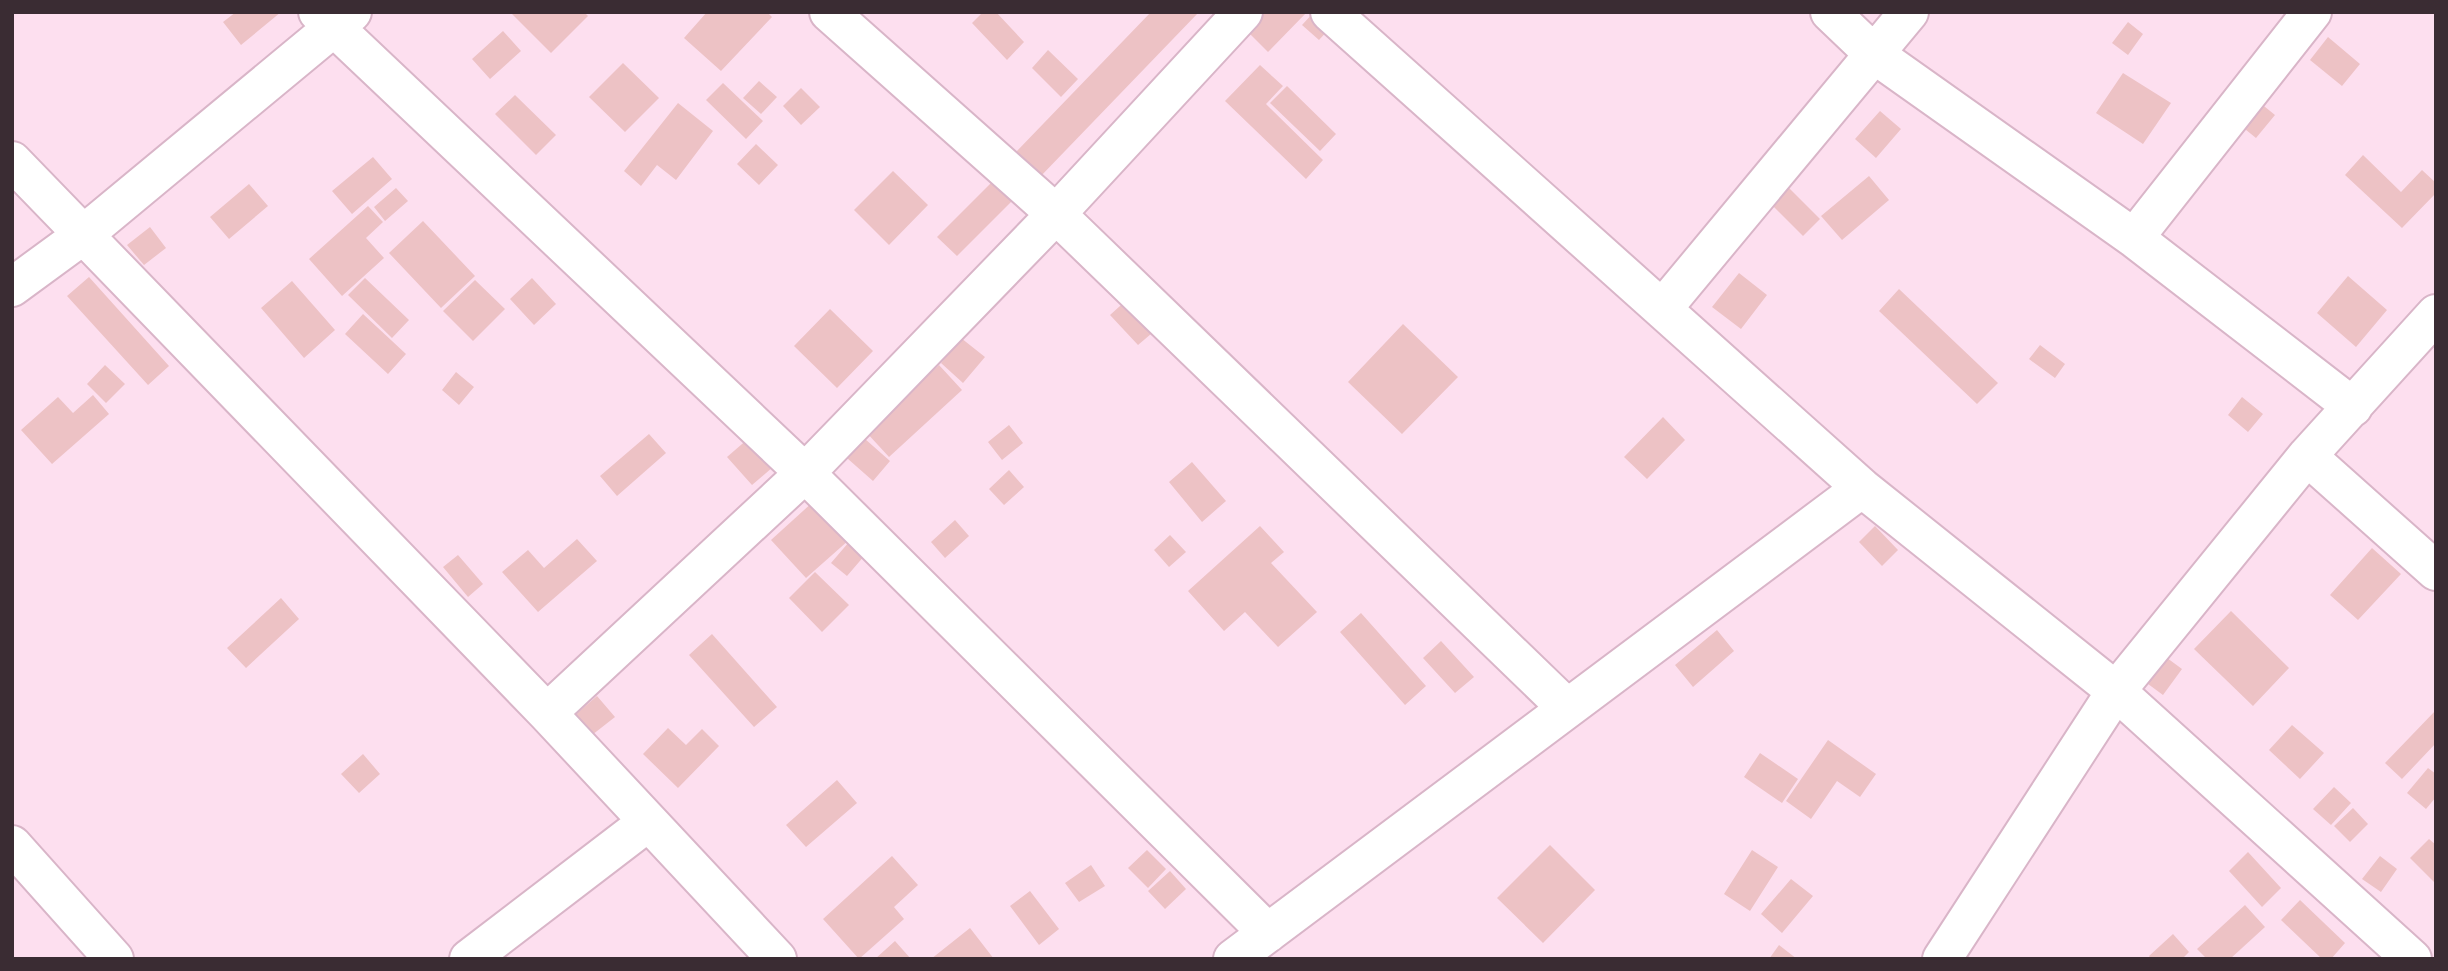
<svg xmlns="http://www.w3.org/2000/svg" width="2448" height="971" font-family="Karla,sans-serif">
<style>
.building{fill:#edc2c5}
.lines{fill:none;stroke-linecap:round;stroke-linejoin:round}
.minor-casing{stroke:#d9b5c8;stroke-width:42}
.minor{stroke:#fff;stroke-width:38}
</style>
<rect width="100%" height="100%" fill="#fddfef"/>
<path class="building" d="M236 12H281L241 45 223 22Z
M510 12H584L588 16 551 53Z
M707 12H767L772 17 721 71 684 38Z
M983 12H996L1024 42 1007 60 972 23Z
M1151 12H1199L1039 178 1014 154Z
M1254 12H1307L1268 52 1241 25Z
M1314 12 1342 15 1319 40 1302 25Z
M2128 22 2143 34 2128 55 2112 43Z
M503 31 521 51 490 79 472 59Z
M2328 37 2360 64 2342 86 2310 60Z
M1048 50 1078 79 1061 97 1032 68Z
M623 63 659 98 625 132 589 97Z
M1260 65 1283 86 1266 104 1323 160 1306 179 1225 101Z
M2123 73 2171 103 2143 144 2096 113Z
M759 81 777 97 761 114 743 98Z
M723 83 763 121 746 139 706 100Z
M1287 86 1336 134 1320 151 1270 103Z
M801 88 820 107 801 125 783 106Z
M515 95 556 135 536 155 495 114Z
M2254 98 2275 115 2256 138 2235 121Z
M678 103 713 131 676 180 657 165 641 186 624 171Z
M1880 111 1901 129 1876 158 1855 139Z
M756 144 778 165 759 185 737 164Z
M2363 155 2401 192 2422 170 2436 183V193L2402 228 2345 175Z
M373 157 392 179 352 214 332 191Z
M893 171 928 205 889 245 854 210Z
M1869 176 1889 200 1842 240 1821 216Z
M994 180 1013 200 957 256 937 237Z
M249 184 268 206 229 239 210 217Z
M1788 187 1820 219 1803 236 1771 204Z
M396 188 408 201 385 221 374 207Z
M368 206 383 222 366 238 384 258 342 296 309 259Z
M423 221 475 276 441 308 389 253Z
M150 227 166 248 144 265 127 245Z
M1739 273 1767 295 1741 329 1712 307Z
M2348 276 2387 310 2356 347 2317 313Z
M89 277 169 366 148 385 67 296Z
M365 278 409 320 392 338 348 295Z
M532 278 556 304 534 325 510 299Z
M475 280 505 309 473 341 443 311Z
M292 281 335 330 304 358 261 308Z
M1899 289 1998 383 1977 404 1879 311Z
M1130 297 1158 328 1138 345 1110 315Z
M830 309 873 351 837 388 794 346Z
M363 314 406 354 388 374 345 334Z
M1403 324 1458 377 1402 434 1348 382Z
M961 338 985 357 963 383 941 363Z
M2040 345 2065 364 2055 378 2029 359Z
M105 365 125 384 106 403 87 384Z
M939 365 962 390 889 457 866 432Z
M456 372 474 387 459 405 442 390Z
M93 395 109 414 52 464 21 430 58 397 73 413Z
M2242 397 2263 414 2248 432 2228 415Z
M1663 417 1685 440 1647 479 1624 457Z
M764 425 788 454 752 485 727 457Z
M1009 425 1023 443 1002 460 988 442Z
M856 431 890 461 873 481 839 451Z
M649 434 666 453 617 496 600 476Z
M1192 462 1226 501 1202 522 1169 482Z
M1009 470 1024 487 1004 505 989 489Z
M814 501 849 540 806 578 771 540Z
M955 520 969 536 945 558 931 542Z
M1260 526 1284 552 1271 563 1317 612 1278 647 1245 612 1224 631 1188 591Z
M1875 526 1898 550 1882 566 1859 542Z
M1170 535 1186 552 1169 567 1154 550Z
M577 539 597 561 538 612 502 572 528 550 544 568Z
M849 542 865 555 847 576 831 563Z
M2372 548 2401 574 2358 620 2330 595Z
M458 555 483 584 468 597 443 567Z
M815 572 849 605 822 632 789 598Z
M281 598 299 619 246 668 227 648Z
M2231 611 2289 668 2253 706 2194 649Z
M1361 613 1426 686 1405 705 1340 632Z
M1717 630 1734 651 1693 687 1675 665Z
M712 634 777 707 754 727 689 655Z
M1441 641 1474 677 1455 693 1423 658Z
M2163 655 2182 669 2163 695 2144 681Z
M597 696 615 717 592 735 575 715Z
M2436 710V743L2402 779 2385 763Z
M2292 725 2324 753 2300 779 2269 750Z
M668 728 686 745 702 729 719 746 678 788 643 754Z
M1828 740 1876 774 1860 797 1837 781 1811 819 1786 801Z
M1760 753 1798 779 1782 803 1744 777Z
M363 754 380 774 359 793 341 774Z
M2428 768 2436 774V797L2426 809 2407 793Z
M837 780 857 803 806 847 786 825Z
M2334 787 2351 803 2331 825 2313 809Z
M2353 808 2368 824 2350 842 2334 826Z
M2429 839 2436 845V884L2410 858Z
M1550 845 1595 890 1543 943 1497 898Z
M1147 850 1166 869 1148 888 1128 868Z
M1752 850 1778 867 1750 911 1724 894Z
M2248 852 2281 888 2262 907 2229 871Z
M892 856 918 885 894 907 904 919 859 959 823 919Z
M2380 856 2397 869 2381 892 2362 879Z
M1091 865 1105 886 1079 902 1065 883Z
M1170 871 1186 889 1165 909 1148 891Z
M1791 879 1813 896 1782 933 1761 914Z
M1030 891 1059 929 1039 945 1010 906Z
M2300 900 2345 943 2331 959H2322L2281 920Z
M2245 905 2265 927 2230 959H2207L2197 949Z
M970 928 994 959H931Z
M2173 934 2189 952 2182 959H2151L2149 956Z
M895 941 911 959H875Z
M1779 945 1797 959H1769Z"/>
<g class="lines">
<g class="minor-casing">
<path id="minor" d="M318 12 805 473 1268 933
M829 12 1056 214 1567 708
M1330 12 1862 488 2116 691 2412 959
M1830 12 1874 54 2134 238 2353 407
M12 161 547 713 777 959
M2134 238 2312 12
M12 287 83 235 352 12
M1663 308 1909 12
M2307 456 2436 571
M547 713 805 473 1056 214 1243 12
M12 845 114 959
M469 959 648 822
M1233 959 1862 488
M1942 959 2116 691 2307 456 2436 314"/>
</g>
<use href="#minor" class="minor"/>
</g>
<rect width="2448" height="971" fill="none" stroke="#3a2c33" stroke-width="28"/>
</svg>
